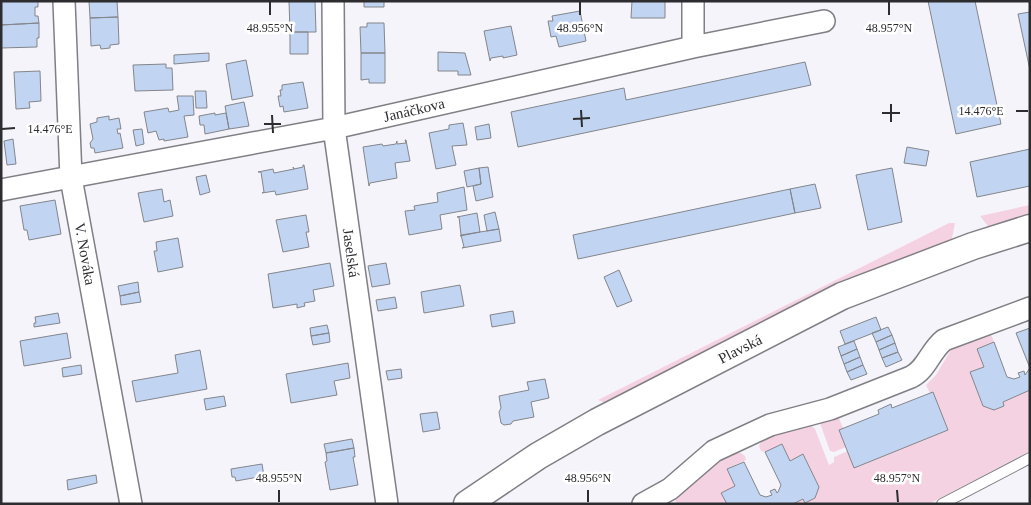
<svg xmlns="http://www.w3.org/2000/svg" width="1031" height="505" font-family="'Times New Roman',serif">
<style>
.green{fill:#f5d2e1}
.building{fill:#c1d4f2;stroke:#83868b}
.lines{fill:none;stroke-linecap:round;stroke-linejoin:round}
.service-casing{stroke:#7f7f84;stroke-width:12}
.minor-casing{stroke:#7f7f84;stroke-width:24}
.tertiary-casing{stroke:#7f7f84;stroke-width:29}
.service{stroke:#fff;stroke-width:10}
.minor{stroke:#fff;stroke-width:21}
.tertiary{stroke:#fff;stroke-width:26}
.ticks{fill:none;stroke:#2d2d30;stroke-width:2}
.labels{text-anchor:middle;stroke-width:5;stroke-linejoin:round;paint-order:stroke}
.street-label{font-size:15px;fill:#2d2d30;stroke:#fff}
.ticks-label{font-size:12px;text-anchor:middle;fill:#2d2d30;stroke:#fff;stroke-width:5;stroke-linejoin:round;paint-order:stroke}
</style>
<rect width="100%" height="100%" fill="#f5f4fa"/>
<path class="green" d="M1030 205V219L991 230 980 216Z
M949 223H955L951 243 611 405 598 400Z
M990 332 994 342 977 349 984 367 970 372 983 406 994 410 1004 406 1003 402 1030 390V451L929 504H793L803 499 805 503 819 487 804 455 790 461 782 444 765 452 761 451 759 446 761 442 776 434 810 424 815 429 829 465 834 462V457L848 451 854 467 947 430 926 385 936 375 952 348Z
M838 416 843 428 839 430 846 447 834 452 830 451 820 423Z
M735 453H741L745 456 746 460 727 469 735 486 722 493 727 504H677L675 499C694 482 711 464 735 453Z"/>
<path class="building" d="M1 1H38V7H35V16H38L39 23 1 25Z
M89 1H117L118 17 90 18Z
M289 1H315L316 32H290Z
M360 1H384V7H364V1Z
M632 1H665V18H631Z
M928 1H975L1001 124 956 134Z
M580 11 586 41 559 47 556 36 551 37 548 21H553L552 16Z
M1030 12V70L1018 14Z
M118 17 119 44 110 45V48L101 49 100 45 91 46 90 18Z
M39 23V38H37V47L1 48V25Z
M367 23H384L385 53H361L360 27H367Z
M511 26 517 55 503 58V56L491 58 490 61 484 31Z
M290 32H308V54H290Z
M438 52 465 53 471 75H458V71H438Z
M209 53V61L174 64V55Z
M361 53H385V83H369V79L361 80Z
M246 60 253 96 232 100 226 64Z
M805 62 811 85 518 147 511 112 624 88 626 100Z
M166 64V68H172L173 90 135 91 133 65Z
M40 71 41 101 29 102 30 108 16 109 14 72Z
M303 82 308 108 284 112 283 106 280 107 278 96H281L280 90H282V85Z
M195 91H206L207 108H196Z
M177 96H193L194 115 184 116 188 137 164 141V139L159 140 156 131 148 133 144 112 168 108 169 112 179 110Z
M244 102 249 126 229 129 225 106Z
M215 113V115L226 113 229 129 205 134 204 125H200L199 116Z
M109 116V120L119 118 121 129H117L118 134 120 133 123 148 95 153 94 148H91L90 143 93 139 90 124 97 122V118Z
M463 123 467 145 452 146 456 165 436 169 429 133 449 129V125Z
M489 124 491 138 477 140 475 127Z
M142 129 144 144 136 146 133 130Z
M13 139 16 164 7 165 4 141Z
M405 140H406L410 161 395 163 397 178 370 183 369 186 363 147 382 144 383 146 396 144 397 141V144L406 143Z
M907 147 929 151 926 166 904 163Z
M1030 149V186L977 197 970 162Z
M303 165H304L308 189 276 195 275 191 262 193 264 192 261 172H258L273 169 274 173 294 169 293 167 294 169 303 167Z
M488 167 493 197 476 201 473 186 481 184 479 168Z
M479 168 481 184 467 187 464 171Z
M892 168 902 222 868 230 856 175Z
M206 175 210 192 200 195 196 177Z
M815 184 821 208 795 213 790 189Z
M464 187 467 210 440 215 442 229 409 235 405 211 415 210 414 206 438 202 437 193Z
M162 189 164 202 170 200 173 216 144 222 138 193Z
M790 189 795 213 578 259 573 235Z
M55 200 61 234 29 240 27 230H24L20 206Z
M495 212 499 229 487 231 484 215Z
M477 213 480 232 460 236 461 235 459 217H457Z
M306 215 309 232H306L309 247 283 252 276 220Z
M499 229 501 241 462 248 464 247 461 235Z
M178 238 183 267 158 272 154 251H157L156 242Z
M330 263 334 286 313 290 315 301 304 303 305 306 297 308V304L273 308 268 274Z
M386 263 390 284 372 287 368 266Z
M619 270 632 301 617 307 604 277Z
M138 282 139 292 120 296 118 286Z
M460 285 464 306 424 313 421 292Z
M139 292 141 302 121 305 120 296Z
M395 297 397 308 378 311 376 300Z
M513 311 515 323 492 327 490 315Z
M58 313 60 323 34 327V323H36L35 317Z
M876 317 881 330 845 344 840 331Z
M327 325 329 333 311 336 310 328Z
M888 327 892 335 876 342 872 333Z
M1030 328V390L1003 402 1004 406 994 410 983 406 970 372 984 367 977 349 994 342 1007 377 1014 379 1020 377 1018 373 1024 371 1025 375 1030 368 1016 333Z
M67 333 71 358 24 366 20 341Z
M329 333 330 342 313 345 311 336Z
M892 335 895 343 879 350 876 342Z
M854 341 857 349 841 356 838 347Z
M895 343 898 352 882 358 879 350Z
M857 349 860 357 844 364 841 356Z
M200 350 207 389 136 402 132 381 178 373 175 355Z
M898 352 902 360 886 367 882 358Z
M860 357 863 365 847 372 844 364Z
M348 363 350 378 334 381 337 395 291 403 286 374Z
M81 365 82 374 63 377 62 368Z
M863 365 867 374 851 380 847 372Z
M401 369 402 378 388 380 386 371Z
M545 379 549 398 531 402 534 417 513 421 511 424 504 425 501 423 499 412 501 408 499 396 529 390 527 382Z
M933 392 948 430 854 468 839 430 879 414 878 410 891 404 892 408Z
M224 396 226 406 206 410 204 399Z
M437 412 440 429 423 432 420 414Z
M352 439 354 448 326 453 324 444Z
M782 444 790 461 803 454 819 487 815 498 805 503 803 499 793 504H727L721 493 735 486 727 469 744 462 760 495 766 497 772 495 770 491 775 489 777 493 778 492 781 485 765 452Z
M354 448 355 457H353L358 485 330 490 325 462 327 461 326 453Z
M262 464 264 476 236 481 235 477H232L231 469Z
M96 475 97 483 68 490 67 480Z"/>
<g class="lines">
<g class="service-casing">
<path id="service" d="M942 504 1030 458"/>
</g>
<g class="minor-casing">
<path id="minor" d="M64 1 71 178 131 504
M333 1 334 128 387 504
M693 1V47
M1 190 334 128 693 47 824 21
M643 504 670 489 714 451 770 425 830 409 911 377C927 369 930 351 944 340L1030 308"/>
</g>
<g class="tertiary-casing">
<path id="tertiary" d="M467 504 538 456 597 422 842 296 973 246 1030 228"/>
</g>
<use href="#service" class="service"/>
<use href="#minor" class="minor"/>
<use href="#tertiary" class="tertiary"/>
</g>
<path class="ticks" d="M270 2V15M580 2V15M889 2V15M891 104V122M581 110 582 127M1016 111H1028M882 113H900M272 115 273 133M573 119 590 118M264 124H281M2 129 15 128M279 490V502M588 490V502M897 490 898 502"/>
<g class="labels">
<g class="street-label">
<text transform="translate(414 110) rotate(-13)" y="5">Janáčkova</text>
<text transform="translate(351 253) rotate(82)" y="5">Jaselská</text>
<text transform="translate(85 254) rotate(80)" y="5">V. Nováka</text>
<text transform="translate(740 349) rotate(-27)" y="5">Plavská</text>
</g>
</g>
<g class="ticks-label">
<text x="270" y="32">48.955°N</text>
<text x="580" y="32">48.956°N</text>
<text x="889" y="32">48.957°N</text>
<text x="981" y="115">14.476°E</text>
<text x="50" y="133">14.476°E</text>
<text x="279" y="482">48.955°N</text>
<text x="588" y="482">48.956°N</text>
<text x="897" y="482">48.957°N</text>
</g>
<rect width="1031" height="505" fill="none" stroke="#2d2d30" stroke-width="5"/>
</svg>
